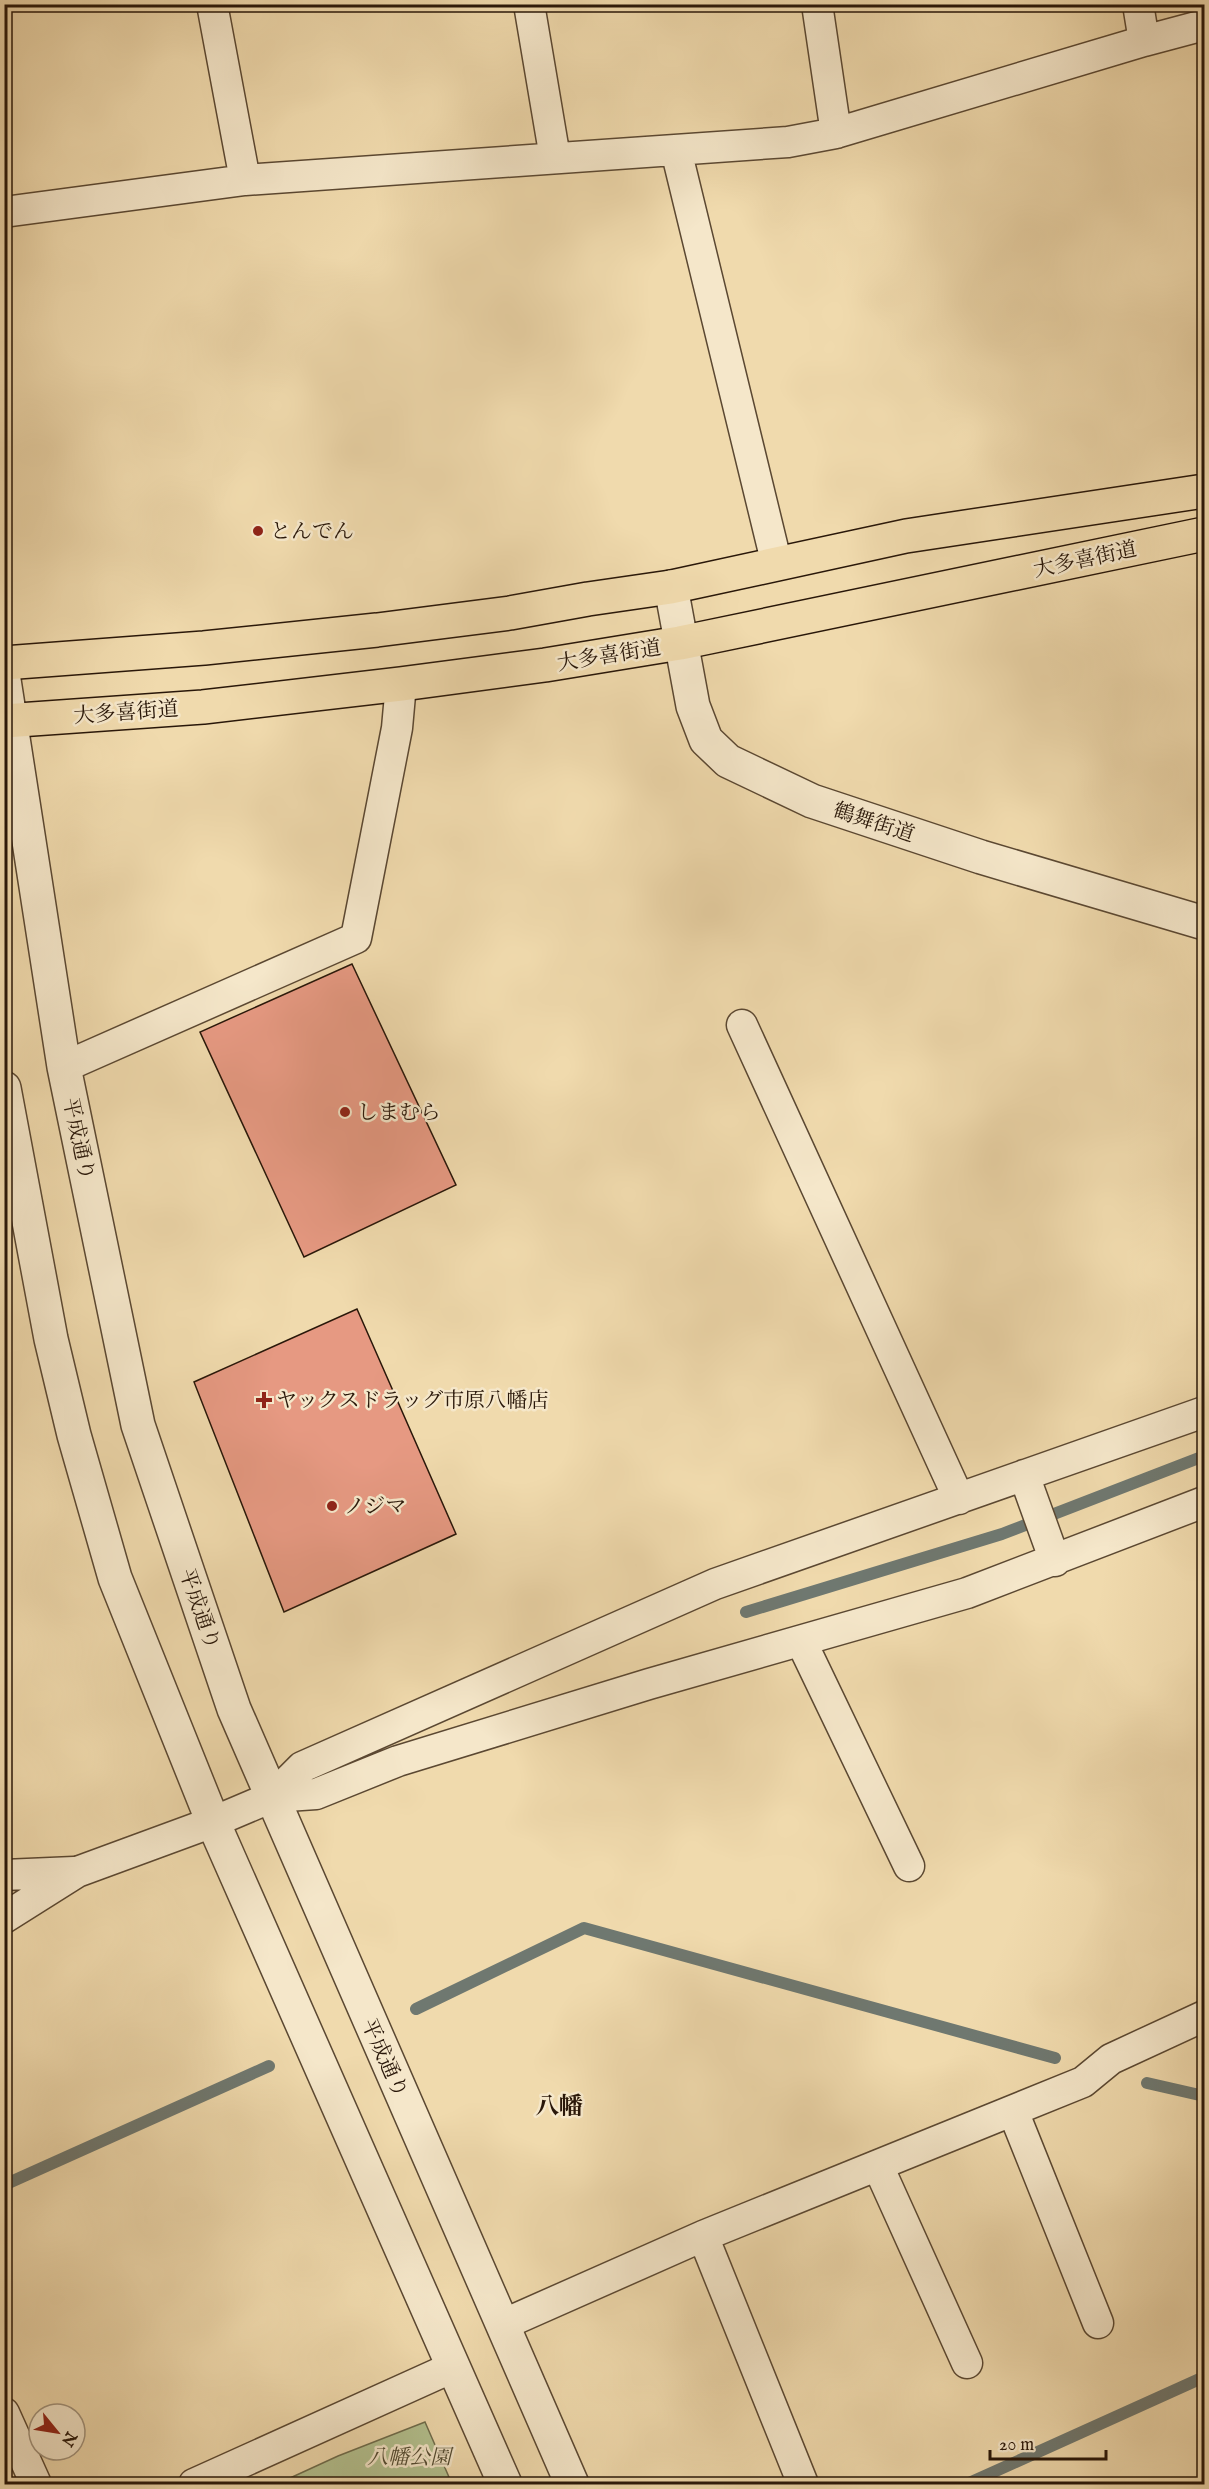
<svg xmlns="http://www.w3.org/2000/svg" width="1209" height="2489" font-family="'IM FELL English','Noto Serif JP',serif">
<style>
.green{fill:#b3c18f;stroke:#6e6c4c;stroke-width:1.5}
.lines{fill:none;stroke-linecap:round;stroke-linejoin:round}
.stream{stroke:#6f7870;stroke-width:12}
.building{fill:#e69982;stroke:#291709;stroke-width:1.5}
.minor-casing{stroke:#5b4832;stroke-width:33}
.tertiary-casing{stroke:#5b4832;stroke-width:36}
.trunk-casing{stroke:#291709;stroke-width:36}
.minor{stroke:#f5e7ca;stroke-width:30}
.tertiary{stroke:#f5e7ca;stroke-width:33}
.trunk{stroke:#f0daad;stroke-width:33}
.poi-dot{fill:#8f2418;stroke:#f5e7ca;stroke-width:2}
.labels{text-anchor:middle;stroke-width:5;stroke-linejoin:round;paint-order:stroke}
.poi-label{font-size:21px;fill:#291709;stroke:#f5e7ca;text-anchor:start}
.street-label{font-size:21px;fill:#291709;stroke:#f5e7ca}
.park-label{font-size:21px;font-style:italic;fill:#524a31;stroke:#f5e7ca}
.quarter-label{font-size:24px;font-weight:bold;fill:#291709;stroke:#f5e7ca}
</style>
<rect width="100%" height="100%" fill="#f0daad"/>
<filter id="stains"><feTurbulence type="fractalNoise" baseFrequency=".00333" numOctaves="4"/><feColorMatrix values="0 0 0 0 .2 0 0 0 0 .09 0 0 0 0 .02 0 0 0 .5 -.17"/></filter>
<radialGradient id="worn" r=".72"><stop offset=".6" stop-color="#630" stop-opacity="0"/><stop offset="1" stop-color="#630" stop-opacity=".3"/></radialGradient>
<path class="green" d="M425 2422 452 2484H277L338 2456Z"/>
<g class="lines">
<path class="stream" d="M746 1612 1002 1534 1204 1456
M416 2009 584 1928 1055 2058
M1147 2083 1204 2096
M4 2185 269 2066
M967 2484 1204 2377"/>
</g>
<path class="building" d="M352 964 456 1185 304 1257 200 1032Z
M357 1309 456 1534 284 1612 194 1382Z"/>
<g class="lines">
<g class="minor-casing">
<path id="minor" d="M212 4 245 180
M529 4 555 158
M817 4 836 133
M1138 4 1144 41
M676 150 777 565
M4 212 245 180 788 142 836 133 1144 41 1204 25
M742 1025 959 1499
M64 1067 356 938 397 728 401 684
M1024 1475 1055 1561
M801 1641 909 1866
M272 1797 302 1767 715 1584 1204 1412
M4 1875 74 1872
M4 1918 77 1872 213 1822 272 1797 316 1794 398 1761 649 1684 967 1593 1204 1502
M1013 2111 1098 2323
M878 2166 967 2363
M703 2236 803 2484
M502 2325 703 2236 1083 2082 1111 2059 1204 2016
M4 2413 36 2484
M194 2484 453 2367"/>
</g>
<g class="tertiary-casing">
<path id="tertiary" d="M671 587 693 706 706 740 728 761 812 801 981 857 1204 923
M4 680 64 1067 138 1425 234 1709 572 2484
M4 1088 51 1339 74 1435 115 1578 213 1822 505 2484"/>
</g>
<g class="trunk-casing">
<path id="trunk" d="M4 663 204 648 377 630 510 613 588 599 671 587 906 536 1204 491
M4 721 203 707 401 684 545 665 680 643 1204 534"/>
</g>
<use href="#minor" class="minor"/>
<use href="#tertiary" class="tertiary"/>
<use href="#trunk" class="trunk"/>
</g>
<g class="poi-dot">
<circle cx="258" cy="531" r="6"/>
<circle cx="345" cy="1112" r="6"/>
<path d="M261 1391h6v6h6v6h-6v6h-6v-6h-6v-6h6z"/>
<circle cx="332" cy="1506" r="6"/>
</g>
<g class="labels">
<g class="poi-label">
<text x="270" y="538">とんでん</text>
<text x="357" y="1119">しまむら</text>
<text x="276" y="1407">ヤックスドラッグ市原八幡店</text>
<text x="344" y="1513">ノジマ</text>
</g>
<g class="street-label">
<text transform="translate(1085 559) rotate(-12)" y="7">大多喜街道</text>
<text transform="translate(609 655) rotate(-9)" y="7">大多喜街道</text>
<text transform="translate(126 712) rotate(-4)" y="7">大多喜街道</text>
<text transform="translate(874 822) rotate(18)" y="7">鶴舞街道</text>
<text transform="translate(79 1139) rotate(78)" y="7">平成通り</text>
<text transform="translate(200 1609) rotate(71)" y="7">平成通り</text>
<text transform="translate(385 2058) rotate(66)" y="7">平成通り</text>
</g>
<g class="park-label">
<text x="409" y="2464">八幡公園</text>
</g>
<g class="quarter-label">
<text x="559" y="2114">八幡</text>
</g>
</g>
<rect width="1209" height="2489" fill="none" stroke="#f0daad" stroke-width="24"/>
<rect x="6" y="6" width="1197" height="2477" fill="none" stroke="#291709" stroke-width="3"/>
<rect x="12" y="12" width="1185" height="2465" fill="none" stroke="#291709" stroke-width="1.5"/>
<g transform="translate(57 2432) rotate(120)"><circle r="28" fill="#f5e7ca" stroke="#a3947d" stroke-width="1.5"/>
<path d="M0-4.5L10 22L0 15L-10 22Z" fill="#8f2418"/>
<text y="-9" font-size="16" font-weight="bold" text-anchor="middle" fill="#291709">N</text>
</g>
<path d="M990 2450v9h116v-9" fill="none" stroke="#291709" stroke-width="3"/>
<text x="999" y="2450" font-size="18" fill="#291709" stroke="#f5e7ca" stroke-width="4.5" paint-order="stroke">20 m</text>
<rect width="100%" height="100%" filter="url(#stains)"/>
<rect width="100%" height="100%" fill="url(#worn)"/>
</svg>
